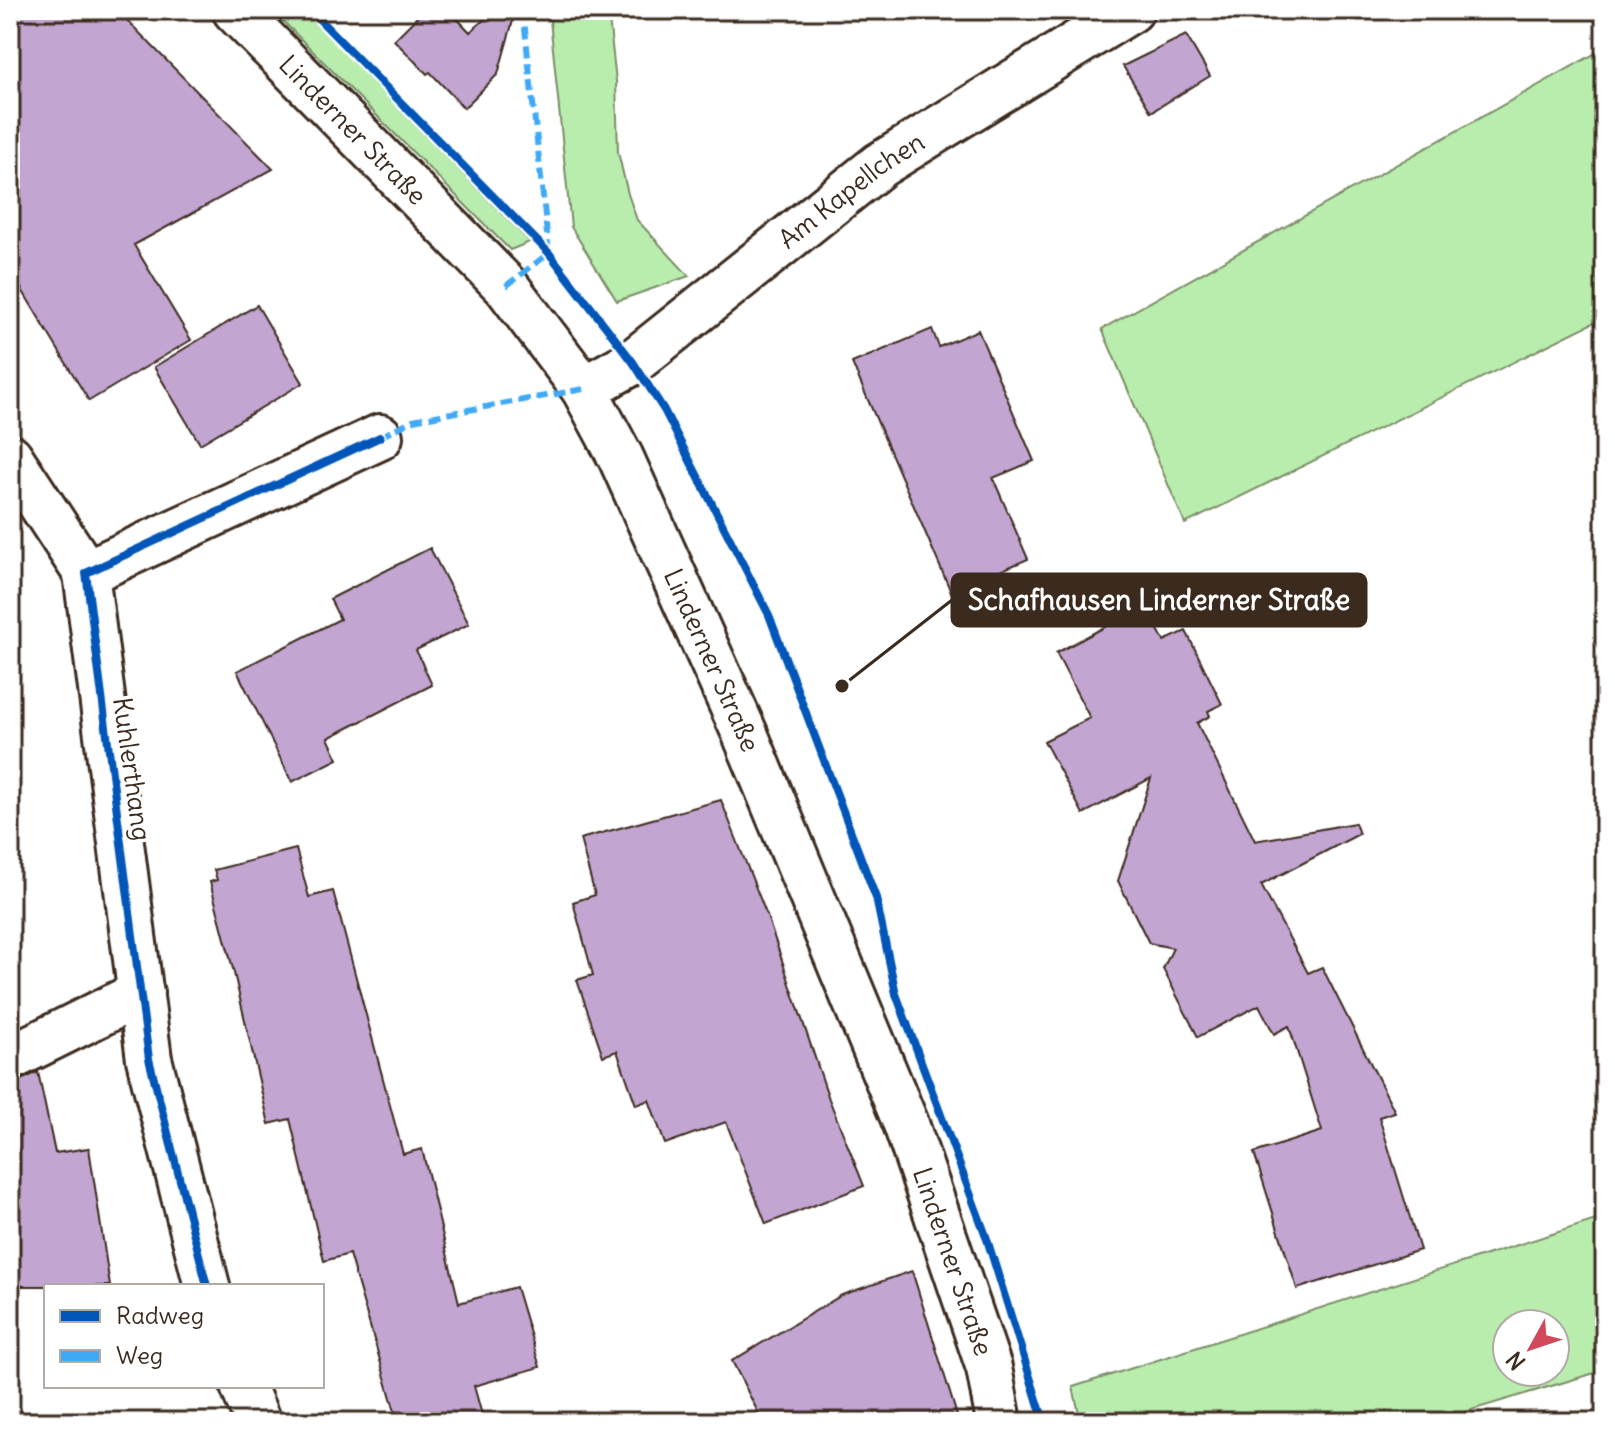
<svg xmlns="http://www.w3.org/2000/svg" width="1615" height="1432" font-family="Delius,sans-serif">
<style>
.green{fill:#b9edae;stroke:#7a8c66;stroke-width:2;fill-rule:evenodd}
.building{fill:#c2a5d1;stroke:#3b2a1e;stroke-width:2}
.lines{fill:none;stroke-linecap:round;stroke-linejoin:round}
.street-casing{stroke:#3b2a1e;stroke-width:50}
.secondary-casing{stroke:#3b2a1e;stroke-width:50}
.street{stroke:#fff;stroke-width:44}
.secondary{stroke:#fff;stroke-width:44}
.quiet{stroke:#3fa9f5;stroke-width:6;stroke-dasharray:12 6;stroke-linecap:butt}
.cycleway-casing{stroke:#fff;stroke-width:13}
.cycleway{stroke:#0057b8;stroke-width:8}
.labels{text-anchor:middle;stroke-width:7;stroke-linejoin:round;paint-order:stroke}
.street-label{font-size:26px;fill:#3b2a1e;stroke:#fff}
.leader{fill:none;stroke:#3b2a1e;stroke-width:3}
.callout-dot{fill:#3b2a1e;stroke:#fff;stroke-width:3}
.callout{fill:#3b2a1e;stroke:#3b2a1e;stroke-width:3}
.callout-label{font-size:28px;text-anchor:middle;font-weight:bold;fill:#fff}
</style>
<rect width="100%" height="100%" fill="#fff"/>
<filter id="ink" filterUnits="userSpaceOnUse"><feTurbulence type="fractalNoise" baseFrequency=".0125" numOctaves="2"/><feDisplacementMap in="SourceGraphic" scale="16" xChannelSelector="R" yChannelSelector="G"/><feConvolveMatrix kernelMatrix="1 2 1 2 8 2 1 2 1" color-interpolation-filters="sRGB"/></filter>
<g filter="url(#ink)">
<path class="green" d="M272 10H303L530 242 510 250Z
M549 10H608L616 81 618 152 628 194 637 220 689 276 617 301 571 227Z
M1605 48V317L1185 524 1102 329Z
M1605 1217V1370L1431 1422H1081L1073 1387ZM1555 1324V1372H1507V1324Z"/>
<path class="building" d="M10 10H117L273 169 134 245 191 340 89 401 10 270Z
M424 10H449L470 32 495 10H516L498 74 464 108 430 72 427 74 394 40Z
M1186 35 1210 76 1151 112 1123 66Z
M257 305 303 383 200 444 154 367Z
M932 329 939 347 978 330 1034 461 993 478 1028 559 951 592 852 363Z
M430 548 469 624 416 650 432 685 328 738 338 759 292 782 237 671 340 619 330 599Z
M1129 614H1150L1164 641 1186 631 1222 704 1208 711 1210 716 1197 723 1255 841 1355 823 1359 834 1261 885 1308 973 1322 967 1395 1112 1379 1117 1420 1250 1297 1289 1254 1153 1322 1131 1289 1026 1274 1034 1259 1005 1198 1037 1163 969 1173 948 1149 943 1118 881 1151 778 1083 814 1044 741 1090 718 1056 653Z
M721 800 767 916 829 1099 864 1186 766 1224 726 1122 665 1144 649 1100 636 1105 617 1051 603 1056 577 980 593 975 573 902 595 895 580 839Z
M296 849 309 897 333 891 403 1154 422 1149 459 1303 516 1287 540 1367 474 1386 484 1422H398L349 1254 324 1261 290 1119 269 1124 234 973 210 882 217 880 214 870Z
M38 1072 55 1153 89 1148 110 1286H10V1083L21 1080Z
M912 1271 959 1422H763L732 1361 842 1295Z"/>
<g class="lines">
<g class="street-casing">
<g id="street">
<path id="s1" d="M584 389 633 362 880 165 1131 10"/>
<path d="M10 457 86 573"/>
<path d="M10 1058 141 993"/>
<path d="M207 1286 149 1059 86 573 380 437"/>
<path d="M243 1386 258 1422"/>
</g>
</g>
<g class="secondary-casing">
<g id="secondary">
<path id="s2" d="M235 10 506 286 584 389 621 458 745 734 906 1124 989 1368 999 1422"/>
</g>
</g>
<use href="#street" class="street"/>
<use href="#secondary" class="secondary"/>
<path class="quiet" d="M506 286 549 253 523 10
M380 437 413 420 584 389"/>
<g class="cycleway-casing">
<path id="cycleway" d="M310 10 549 253 633 362 664 410 769 615 876 898 896 994 986 1236 1044 1422
M207 1286 149 1059 86 573 380 437"/>
</g>
<use href="#cycleway" class="cycleway"/>
</g>
</g>
<g class="labels">
<g class="street-label">
<text dy="9" stroke="none"><textPath href="#s2" startOffset="168">Linderner Straße</textPath></text>
<text dy="9" stroke="none"><textPath href="#s1" startOffset="334">Am Kapellchen</textPath></text>
<text dy="9" stroke="none"><textPath href="#s2" startOffset="816">Linderner Straße</textPath></text>
<text transform="translate(132 769) rotate(82)" y="9">Kuhlerthang</text>
<text dy="9" stroke="none"><textPath href="#s2" startOffset="1464">Linderner Straße</textPath></text>
</g>
</g>
<path class="leader" d="M842 686L952 600"/>
<circle class="callout-dot" cx="842" cy="686" r="8"/>
<rect class="callout" x="952" y="574" width="414" height="52" rx="8"/>
<g class="callout-label">
<text x="1159" y="610">Schafhausen Linderner Straße</text>
</g>
<rect width="1615" height="1432" fill="none" stroke="#fff" stroke-width="40"/>
<rect x="20" y="20" width="1575" height="1392" fill="none" stroke="#3b2a1e" stroke-width="3" filter="url(#ink)"/>
<rect x="44" y="1284" width="280" height="104" fill="#ffffff" stroke="#b1aaa5" stroke-width="2"/>
<rect x="60" y="1310" width="40" height="12" fill="#0057b8" stroke="#b1aaa5" stroke-width="2"/>
<text x="116" y="1324" font-size="24" fill="#3b2a1e">Radweg</text>
<rect x="60" y="1350" width="40" height="12" fill="#3fa9f5" stroke="#b1aaa5" stroke-width="2"/>
<text x="116" y="1364" font-size="24" fill="#3b2a1e">Weg</text>
<g transform="translate(1531 1348) rotate(230)"><circle r="38" fill="#ffffff" stroke="#b1aaa5" stroke-width="2"/>
<path d="M0-6L14 30L0 20L-14 30Z" fill="#d1495b"/>
<text y="-12" font-size="22" font-weight="bold" text-anchor="middle" fill="#3b2a1e">N</text>
</g>
</svg>
